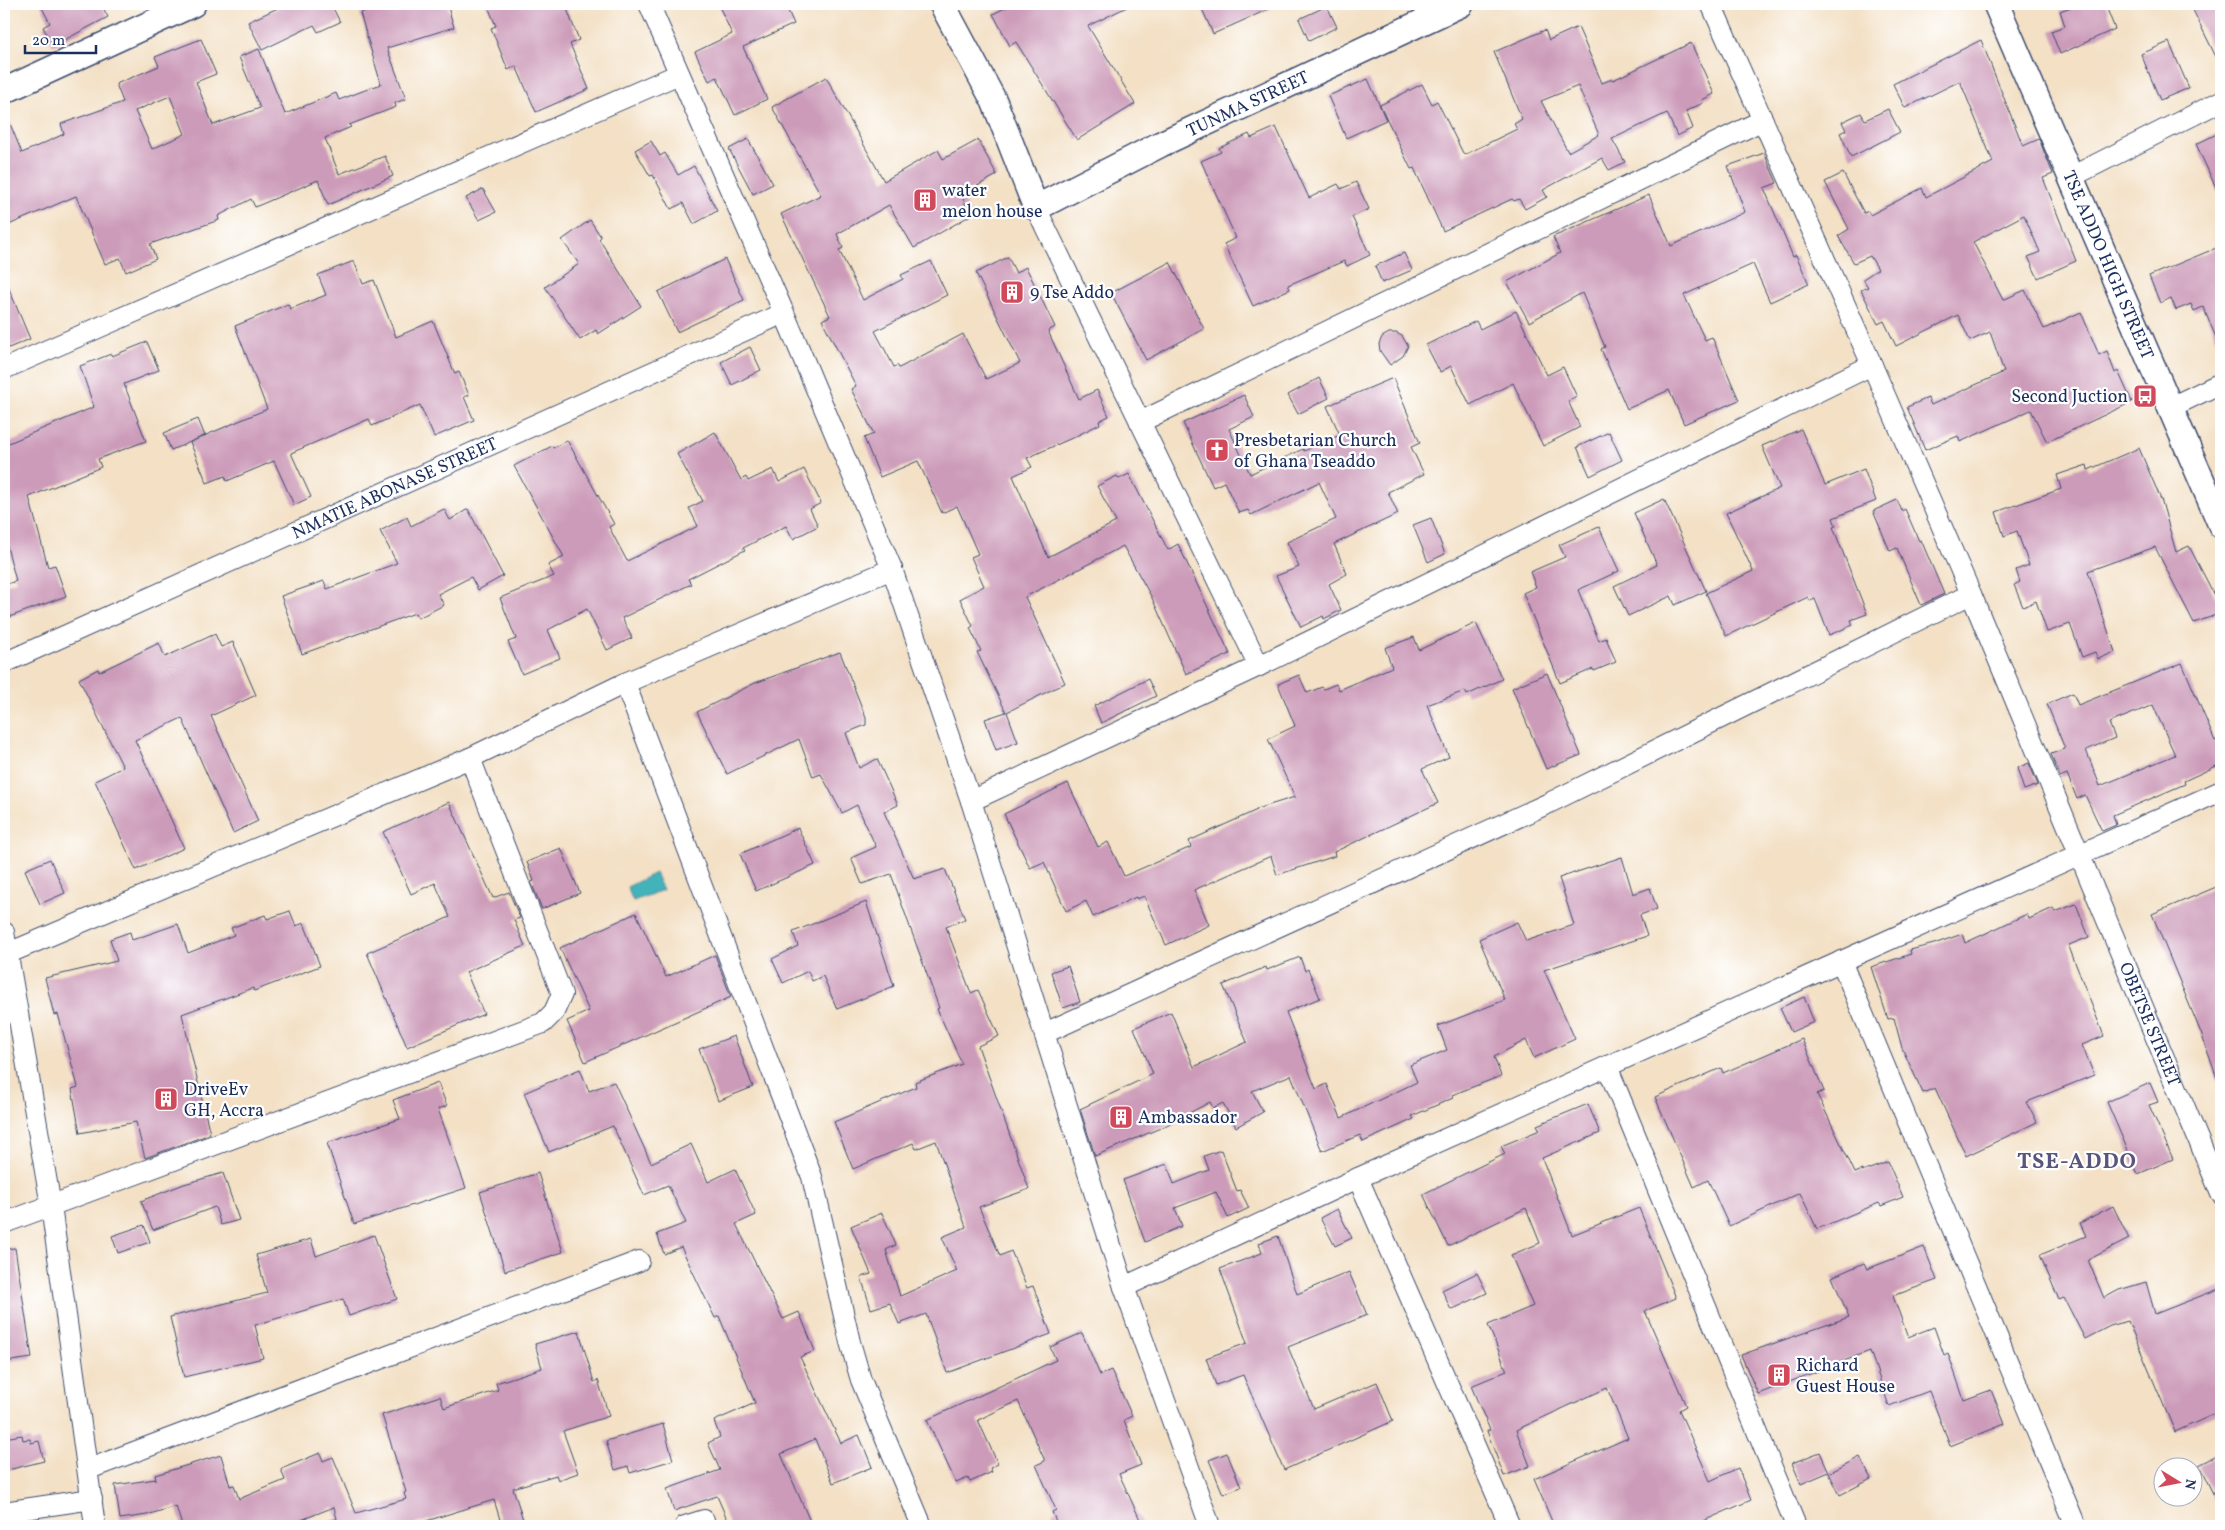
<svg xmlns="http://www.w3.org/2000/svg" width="2225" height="1530" font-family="Vollkorn,serif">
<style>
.water{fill:#43b3bb;stroke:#2f718c}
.building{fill:#cc9bb9;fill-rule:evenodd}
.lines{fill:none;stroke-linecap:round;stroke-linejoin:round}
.minor-casing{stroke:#3b4a6d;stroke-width:22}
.tertiary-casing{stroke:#3b4a6d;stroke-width:28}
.minor{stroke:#fff;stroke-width:20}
.tertiary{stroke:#fff;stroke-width:25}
.labels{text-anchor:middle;stroke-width:4.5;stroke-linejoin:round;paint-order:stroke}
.street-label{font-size:18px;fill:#1b2f5e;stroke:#fff}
.poi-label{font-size:18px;fill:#1b2f5e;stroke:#fff;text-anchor:start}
.district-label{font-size:22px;font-weight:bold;letter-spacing:1px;fill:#59557e;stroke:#fff}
</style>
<rect width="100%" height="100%" fill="#fff"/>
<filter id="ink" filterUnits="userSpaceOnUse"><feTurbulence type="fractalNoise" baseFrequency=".02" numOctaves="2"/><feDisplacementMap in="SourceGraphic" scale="10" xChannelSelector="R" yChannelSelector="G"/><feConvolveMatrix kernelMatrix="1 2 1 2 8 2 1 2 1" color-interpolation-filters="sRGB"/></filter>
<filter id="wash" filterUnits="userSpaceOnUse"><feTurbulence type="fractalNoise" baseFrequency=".0096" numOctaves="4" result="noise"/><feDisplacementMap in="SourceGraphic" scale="20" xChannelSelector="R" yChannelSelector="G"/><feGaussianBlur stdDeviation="1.12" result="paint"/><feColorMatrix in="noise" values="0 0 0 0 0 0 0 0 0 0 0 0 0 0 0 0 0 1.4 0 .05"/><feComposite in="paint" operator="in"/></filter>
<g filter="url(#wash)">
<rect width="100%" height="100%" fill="#f3e0c5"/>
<path class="water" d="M655 873 663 890 633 901 627 887Z"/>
<g id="blocks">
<path class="building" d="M40 4H101L108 17 53 46 43 27 50 23Z
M286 4H331L340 22 318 32 314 25 262 50 248 22Z
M370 4H447L454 27 387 48 406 99 395 103 396 107 349 125 351 127 325 138 339 174 385 156 393 176 328 205 318 180 255 207 251 199 218 216 219 220 150 244 156 259 126 272 120 258 105 264 76 196 4 227V109L22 153 64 134 61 124 123 102 116 84 159 66 155 57 201 39 216 74 196 82 213 125 260 108 239 57 259 49 285 114 336 93 339 100 381 84 360 13 371 9ZM170 96 185 134 152 149 135 111Z
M487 4H565L579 40 570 44 589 89 536 112 516 66 508 70 491 28 496 26Z
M718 4H785L794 24 743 47 767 99 735 115 717 77 709 81 695 52 732 34Z
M1013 4H1133L1088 26 1135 104 1077 140 1016 42 1010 46 993 14Z
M1200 4H1280L1213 34Z
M2079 4H2105L2115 29 2060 54 2051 31 2065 26 2060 11Z
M2190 4H2221V67Z
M1327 6 1337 27 1309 41 1299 19Z
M1578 27 1602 83 1612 79 1613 80 1691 43 1714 94 1702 100 1703 103 1686 111 1693 128 1677 136 1667 113 1612 139 1625 162 1609 170 1602 158 1543 190 1547 197 1525 209 1519 199 1514 201 1512 199 1443 231 1414 168 1411 169 1380 105 1422 84 1432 104 1437 101 1464 155 1517 129 1514 124 1522 119 1494 52 1545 30 1549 40ZM1578 86 1599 135 1568 152 1541 101Z
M1981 40 2023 146 2039 139 2053 174 2043 178 2076 261 2038 278 2028 257 2040 252 2024 215 1973 242 2003 300 2025 290 2044 329 2081 312 2099 355 2107 351 2115 373 2118 371 2132 402 2047 442 2031 410 1960 442 1958 436 1925 450 1907 407 1928 398 1931 405 2004 372 1990 332 1970 341 1958 315 1896 346 1884 321 1878 324 1861 290 1868 287 1863 279 1878 269 1870 256 1854 263 1838 236 1849 229 1825 182 1843 173 1864 213 1868 211 1870 215 1922 188 1926 197 1993 162 1960 81 1905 108 1893 84Z
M2169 42 2189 88 2160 100 2141 54Z
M826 77 884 181 938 150 943 159 978 140 997 175 961 195 971 215 914 248 889 205 837 234 843 248 839 250 863 300 903 279 901 275 931 261 947 295 875 331 894 367 897 365 899 368 963 334 986 379 1020 363 976 273 1008 257 1016 273 1026 267 1055 327 1048 331 1079 399 1097 390 1109 416 1099 421 1100 424 1072 438 1027 458 1032 467 1013 476 1048 557 1116 522 1097 486 1117 476 1119 479 1129 474 1168 550 1178 544 1230 654 1186 674 1152 598 1123 546 1025 597 1065 683 1007 712 1018 742 996 750 985 719 1006 712 977 652 981 651 970 628 973 626 960 599 984 586 971 557 978 554 957 506 942 513 918 461 880 477 864 438 874 434 851 389 856 386 822 320 830 316 781 214 821 195 772 107Z
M1368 79 1386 120 1346 138 1328 96Z
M1888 109 1900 132 1851 157 1840 133 1846 130 1842 122 1861 113 1865 120Z
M1276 127 1309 198 1338 184 1341 189 1356 182 1369 209 1352 217 1370 255 1347 266 1344 261 1288 285 1290 289 1253 306 1224 244 1236 238 1201 161 1221 152 1219 148 1249 134 1251 138Z
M2221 132V199L2196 144Z
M748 139 773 184 753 194 729 149Z
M651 141 660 156 665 153 678 175 694 166 717 211 694 224 683 203 671 209 653 175 650 176 635 150Z
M1764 153 1777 183 1764 188 1793 257 1796 255 1809 284 1770 302 1753 264 1684 295 1705 340 1712 337 1739 400 1684 424 1669 390 1627 409 1601 349 1605 347 1582 293 1529 322 1507 282 1560 253 1553 237 1649 195 1671 246 1745 212 1728 166Z
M483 189 496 212 479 220 466 198Z
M590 220 601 237 599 239 641 306 598 334 596 330 580 340 545 287 579 264 562 240Z
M2221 246V349L2203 307 2194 311 2191 304 2176 310 2171 298 2160 303 2149 276Z
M1404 253 1412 270 1382 283 1375 266Z
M725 259 744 300 677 332 658 292Z
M354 261 363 284 374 280 396 337 433 321 455 374 459 372 469 395 464 397 474 420 434 437 420 405 372 426 369 419 291 453 311 497 294 505 274 461 227 481 225 476 207 483 190 442 267 409 235 326 288 304 290 309 326 295 318 275Z
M1170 262 1204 329 1146 360 1111 293Z
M4 277 30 339 4 350Z
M1516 311 1547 375 1563 367 1577 397 1568 401 1580 427 1543 446 1513 383 1470 405 1451 366 1440 372 1426 345 1476 321 1480 329Z
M1389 333H1396L1402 336 1408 346 1403 356 1390 365 1380 351 1379 344 1382 337Z
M147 342 159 370 124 384 146 441 98 459 101 467 29 497 48 567 55 565 66 596 4 619V585L16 581 4 535V445L94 407 80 366 111 354 112 356Z
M750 347 761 370 732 385 721 362Z
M1319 378 1329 398 1298 414 1288 395Z
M1393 378 1420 443 1411 447 1424 474 1388 492 1398 514 1334 544 1347 574 1329 584 1341 610 1324 619 1323 616 1301 627 1276 576 1299 567 1287 542 1336 519 1319 482 1251 515 1248 510 1239 513 1224 482 1213 487 1183 423 1244 395 1254 417 1229 429 1250 474 1303 449 1304 451 1340 435 1327 406Z
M198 419 205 436 171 450 164 433Z
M1801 429 1825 485 1864 469 1876 501 1833 518 1836 526 1833 527 1867 614 1851 620 1853 625 1829 635 1815 599 1810 601 1808 597 1726 636 1706 593 1753 571 1726 513 1780 488 1762 446Z
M715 432 741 480 746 477 748 481 773 469 779 482 804 469 821 503 810 509 818 526 793 539 786 526 743 548 745 550 688 579 691 584 622 618 632 638 607 650 587 609 548 630 560 658 522 674 508 642 516 639 500 598 554 576 548 565 564 557 514 466 552 446 553 448 567 440 614 524 609 527 627 561 698 526 689 508 703 501 677 454Z
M1609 432 1622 460 1590 476 1577 447Z
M2139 448 2162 502 2176 552 2189 546 2221 608V613L2194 623 2155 547 2088 571 2115 652 2098 659 2095 652 2082 657 2070 624 2047 632 2036 601 2023 607 2014 585 2020 582 2016 570 2029 565 2017 531 2004 536 1996 512 2061 489 2057 475 2087 465 2088 470Z
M1664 499 1706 591 1675 605 1671 596 1628 616 1614 586 1657 565 1634 513Z
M1897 500 1902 511 1905 509 1919 541 1921 540 1944 594 1921 605 1897 548 1890 551 1873 511Z
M444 509 450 520 468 509 503 576 478 590 471 577 438 594 444 605 418 618 415 613 302 654 281 596 324 581 327 589 397 563 380 531 407 517 411 526Z
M1431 518 1445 554 1428 562 1413 525Z
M1599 527 1619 571 1578 590 1599 641 1606 638 1616 662 1594 671 1593 669 1560 683 1523 593 1536 587 1530 572 1565 557 1559 545Z
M1476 623 1502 679 1467 695 1465 691 1427 705 1449 757 1422 769 1438 803 1334 852 1335 856 1277 875 1271 856 1194 890 1209 925 1166 945 1144 896 1137 899 1136 897 1093 917 1086 901 1066 911 1044 862 1030 868 1004 814 1068 783 1098 847 1108 842 1124 876 1191 847 1189 841 1257 810V809L1295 797 1268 739 1295 726 1278 684 1299 675 1307 693 1322 687 1324 689 1336 684 1339 690 1392 667 1385 648 1414 637 1419 650Z
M215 634 221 647 233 642 256 695 211 716 258 821 233 833 182 718 135 740 184 848 136 870 95 781 123 767 79 679 98 669 99 672 159 643 165 657Z
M840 652 866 718V725L846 733 859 768 877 759 898 805 884 812 914 879 945 869 965 919 946 927 971 993 978 990 999 1036 978 1046 1029 1189 979 1207 1000 1256 1011 1251 1027 1288 1033 1286 1051 1334 947 1373 926 1314 899 1324 890 1303 871 1309 861 1277 871 1274 851 1226 882 1213 896 1245 886 1250 900 1296 957 1271 942 1237 966 1227 936 1141 916 1149 913 1143 853 1169 834 1122 916 1087 915 1082 962 1064 937 1009 939 1008 891 874 862 884 851 858 876 847 857 805 842 813 821 774 813 777 799 739 727 774 697 712 755 683Z
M2182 663 2215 741 2221 738V764L2184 781 2185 784 2113 815 2116 825 2102 831 2085 795 2077 799 2067 774 2060 777 2051 754 2065 749 2047 704 2073 693 2078 705ZM2153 705 2175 755 2100 786 2086 750 2115 738 2109 723Z
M1547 673 1581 755 1546 769 1512 688Z
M1148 679 1156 696 1101 723 1094 706Z
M2029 763 2038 785 2024 790 2017 768Z
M449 802 493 898 509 892 520 918 514 920 525 946 466 972 484 1014 407 1047 367 953 450 917 435 883 411 894 383 832Z
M798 828 815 865 756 891 740 854Z
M561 848 580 893 542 909 531 882 534 881 527 862Z
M1622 857 1633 894 1650 888 1657 909 1640 915 1647 936 1544 970 1575 1039 1534 1058 1526 1040 1494 1057 1501 1076 1452 1095 1453 1098 1412 1116 1414 1119 1363 1142 1360 1135 1322 1151 1291 1075 1252 1091 1263 1112 1236 1127 1223 1103 1213 1108 1210 1102 1165 1126 1095 1156 1080 1109 1153 1074 1134 1028 1171 1012 1194 1067 1247 1042 1223 985 1266 967 1267 970 1300 957 1305 971 1308 969 1320 998 1286 1012 1316 1089 1327 1084 1341 1118 1417 1082 1410 1065 1447 1050 1438 1026 1505 1000 1479 939 1517 922 1526 941 1574 925 1559 878Z
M50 859 65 893 40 904 25 870Z
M2221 885V1083L2219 1084 2201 1033 2152 914Z
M866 902 894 986 837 1009 823 976 812 981 808 971 783 983 772 959 798 946 793 932Z
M2076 904 2089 937 2069 945V947L2104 1036 2082 1045 2094 1075 2027 1102 2037 1122 1966 1156 1935 1088 1923 1093 1902 1048 1894 1018 1888 1019 1871 967 1911 954 1910 950 1934 944 1962 934 1965 943 2027 914 2029 919 2053 908 2055 912Z
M290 911 296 926 304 923 320 966 254 991 253 988 182 1014 210 1134 145 1158 136 1122 80 1133 72 1089 78 1087 58 1014 54 1015 45 978 117 961 110 939 130 932 132 940 178 924 188 953 234 935 231 928 265 915 267 919Z
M636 913 666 977 715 955 731 997 585 1062 567 1021 589 1011 560 948Z
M1068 966 1080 1002 1063 1008 1051 972Z
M1804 997 1814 1022 1791 1032 1780 1008Z
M734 1036 753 1087 718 1101 699 1049Z
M1802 1039 1824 1091 1817 1094 1855 1173 1862 1170V1172L1888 1162 1903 1197 1881 1206 1879 1203 1817 1229 1800 1193 1729 1226 1708 1180 1694 1187 1655 1097 1721 1068 1723 1073Z
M580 1069 589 1091 614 1082 651 1163 691 1144 708 1182 735 1169 756 1215 736 1224 783 1319 799 1312 815 1351 800 1357 841 1443 859 1435 872 1467 833 1483 815 1439 781 1454 812 1526H730L717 1496 674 1511 667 1489 720 1470 708 1443 720 1437 714 1421 755 1403 719 1316 715 1318 681 1247 664 1254 657 1234 686 1223 668 1185 644 1195 613 1126 549 1152 524 1093Z
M438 1083 447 1106 438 1109 466 1188 354 1224 327 1143 400 1119 393 1100Z
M2150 1083 2158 1102 2149 1105 2173 1159 2138 1174 2107 1102Z
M1588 1104 1600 1133 1542 1158 1572 1235 1639 1208 1676 1298 1645 1311 1686 1406 1679 1410 1710 1481 1738 1468 1751 1500 1692 1526H1554L1534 1479 1628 1438 1607 1388 1516 1430 1530 1466 1504 1476 1487 1431 1490 1430 1471 1386 1507 1371 1488 1325 1533 1306 1511 1255 1540 1243 1526 1208 1448 1246 1423 1194 1505 1154 1501 1146 1540 1130 1537 1125Z
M1221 1150 1237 1191 1240 1190 1249 1208 1228 1218 1216 1192 1175 1208 1182 1226 1145 1242 1123 1180 1167 1164 1174 1184 1209 1170 1204 1156Z
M223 1173 239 1220 221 1225 215 1207 153 1230 141 1201 184 1184Z
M538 1173 563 1252 505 1271 480 1192Z
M2113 1206 2129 1239 2088 1260 2104 1298 2119 1290 2146 1282 2155 1314 2221 1288V1411L2175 1432 2128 1321 2110 1326 2085 1339 2064 1298 2059 1300 2040 1255 2086 1236 2080 1223Z
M1337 1209 1352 1238 1335 1246 1320 1218Z
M144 1225 150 1242 118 1253 112 1236Z
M374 1235 397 1299 349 1316 343 1299 255 1325 263 1358 184 1377 170 1317 267 1293 256 1255 311 1239 316 1256Z
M1278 1236 1297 1294 1349 1272 1367 1315 1288 1347 1314 1409 1377 1382 1393 1421 1284 1470 1243 1375 1216 1385 1206 1358 1247 1343 1220 1269 1262 1253 1259 1243Z
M1924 1247 1937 1280 1893 1296 1908 1337 1934 1327 1944 1355 1948 1353 1964 1400 1991 1390 2005 1424 1950 1446 1929 1391 1889 1406 1870 1351 1758 1394 1741 1355 1849 1317 1832 1277 1864 1263 1867 1269Z
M15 1248 32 1358 4 1362V1249Z
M1477 1273 1487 1293 1451 1310 1442 1290Z
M579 1331 594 1382 598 1380 609 1416 563 1431 578 1473 558 1480 556 1475 513 1488 525 1526H502L494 1500 410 1526H330L329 1521 337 1519 334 1507 286 1526H182L176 1506 147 1515 120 1519 115 1485 156 1479 155 1475 221 1455 230 1486 234 1485 239 1499 285 1480 281 1469 320 1453 323 1461 333 1457 356 1513 406 1499 404 1493 406 1492 382 1415 440 1396 444 1408 498 1390 496 1383 542 1368 535 1344Z
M1082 1333 1100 1375 1111 1370 1132 1416 1124 1420 1141 1465 1119 1474 1143 1526H1058L1052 1512 1056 1510 1036 1465 1045 1461 1018 1401 978 1420 998 1464 990 1468 992 1472 970 1482 968 1478 956 1483 927 1420 1056 1360 1050 1347Z
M663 1424 673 1460 630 1473 628 1466 615 1470 606 1441Z
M22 1435 23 1440 30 1439 31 1443 39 1441 44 1461 4 1471V1438Z
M1820 1452 1829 1472 1801 1484 1792 1463Z
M1227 1453 1241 1487 1223 1494 1209 1460Z
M2221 1454V1510L2199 1465Z
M1860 1457 1871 1479 1840 1495 1829 1473Z"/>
</g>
</g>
<g filter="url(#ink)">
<use href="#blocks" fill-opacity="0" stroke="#3b4a6d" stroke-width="1"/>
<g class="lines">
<g class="minor-casing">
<g id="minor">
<path d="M649 4 784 313 892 569 971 801 1124 1287 1210 1526"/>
<path d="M2071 177 2221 101"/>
<path d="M1036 208 1259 666"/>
<path d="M4 369 679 74"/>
<path d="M2171 407 2221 383"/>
<path d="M1140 422 1763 120"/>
<path id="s1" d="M1971 594 2221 1194"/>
<path id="s2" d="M4 663 784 313"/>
<path d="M625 683 812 1177 850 1342 861 1380 922 1526"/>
<path d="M971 801 1259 666 1872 365"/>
<path d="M4 932 51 1206 95 1526"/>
<path d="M4 955 470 758 625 683 892 569"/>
<path d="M1841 961 2076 1526"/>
<path d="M1045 1033 1547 804 1971 594 1872 365 1711 4"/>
<path d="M1607 1066 1796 1526"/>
<path d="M1358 1178 1510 1526"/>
<path d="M4 1223 543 1023 554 1012 562 994 470 758"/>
<path d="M1124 1287 1358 1178 2221 791"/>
<path d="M89 1469 639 1261"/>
<path d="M4 1512 92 1499"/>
<path d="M685 1526 704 1520"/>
</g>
</g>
<g class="tertiary-casing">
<g id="tertiary">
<path id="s3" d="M942 4 994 101 1036 208 1161 144 1461 4"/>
<path id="s4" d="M1996 4 2221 525"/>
<path d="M4 91 193 4"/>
</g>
</g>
<use href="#minor" class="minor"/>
<use href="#tertiary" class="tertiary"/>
</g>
</g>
<defs>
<g id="building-square" transform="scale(1.25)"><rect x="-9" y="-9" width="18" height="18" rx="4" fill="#d1495b" stroke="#fff"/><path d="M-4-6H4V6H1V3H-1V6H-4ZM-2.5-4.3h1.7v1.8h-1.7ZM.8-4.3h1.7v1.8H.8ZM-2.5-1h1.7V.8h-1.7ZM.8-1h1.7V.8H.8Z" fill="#fff"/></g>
<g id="bus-square" transform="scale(1.25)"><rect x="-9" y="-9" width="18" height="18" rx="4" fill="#d1495b" stroke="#fff"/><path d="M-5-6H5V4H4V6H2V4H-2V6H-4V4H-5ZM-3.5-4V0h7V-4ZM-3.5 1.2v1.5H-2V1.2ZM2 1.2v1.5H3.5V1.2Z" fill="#fff"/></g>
<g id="church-square" transform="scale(1.25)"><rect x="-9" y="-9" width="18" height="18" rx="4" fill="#d1495b" stroke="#fff"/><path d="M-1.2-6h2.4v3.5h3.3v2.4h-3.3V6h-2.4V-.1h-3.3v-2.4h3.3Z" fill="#fff"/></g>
</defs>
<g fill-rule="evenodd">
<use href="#building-square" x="925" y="200"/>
<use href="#building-square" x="1012" y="292"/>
<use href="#bus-square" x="2145" y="396"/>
<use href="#church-square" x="1217" y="450"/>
<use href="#building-square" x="166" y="1099"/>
<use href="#building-square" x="1121" y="1117"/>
<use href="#building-square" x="1779" y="1375"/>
</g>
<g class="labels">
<g class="street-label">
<text dy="6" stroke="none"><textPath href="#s3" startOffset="461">TUNMA STREET</textPath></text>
<text dy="6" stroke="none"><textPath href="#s4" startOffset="284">TSE ADDO HIGH STREET</textPath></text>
<text dy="6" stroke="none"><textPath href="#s2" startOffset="428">NMATIE ABONASE STREET</textPath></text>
<text dy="6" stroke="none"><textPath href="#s1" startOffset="466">OBETSE STREET</textPath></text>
</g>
<g class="poi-label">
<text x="942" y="196">water<tspan x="942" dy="21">melon house</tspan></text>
<text x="1030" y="298">9 Tse Addo</text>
<text x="2128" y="402" text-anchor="end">Second Juction</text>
<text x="1234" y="446">Presbetarian Church<tspan x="1234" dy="21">of Ghana Tseaddo</tspan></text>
<text x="184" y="1095">DriveEv<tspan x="184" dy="21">GH, Accra</tspan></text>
<text x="1138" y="1123">Ambassador</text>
<text x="1796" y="1371">Richard<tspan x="1796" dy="21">Guest House</tspan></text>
</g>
<g class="district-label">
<text x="2077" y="1168">TSE-ADDO</text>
</g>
</g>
<rect width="2225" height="1530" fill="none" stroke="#fff" stroke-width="20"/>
<g transform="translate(2178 1482) rotate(100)"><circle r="24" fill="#ffffff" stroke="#a4acbf"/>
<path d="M0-4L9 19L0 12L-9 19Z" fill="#d1495b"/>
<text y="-8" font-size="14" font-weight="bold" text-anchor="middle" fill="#1b2f5e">N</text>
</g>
<path d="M25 45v8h71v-8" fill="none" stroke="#1b2f5e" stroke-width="2.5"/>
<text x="32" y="45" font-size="15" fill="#1b2f5e" stroke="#ffffff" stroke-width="4" paint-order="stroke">20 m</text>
</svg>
